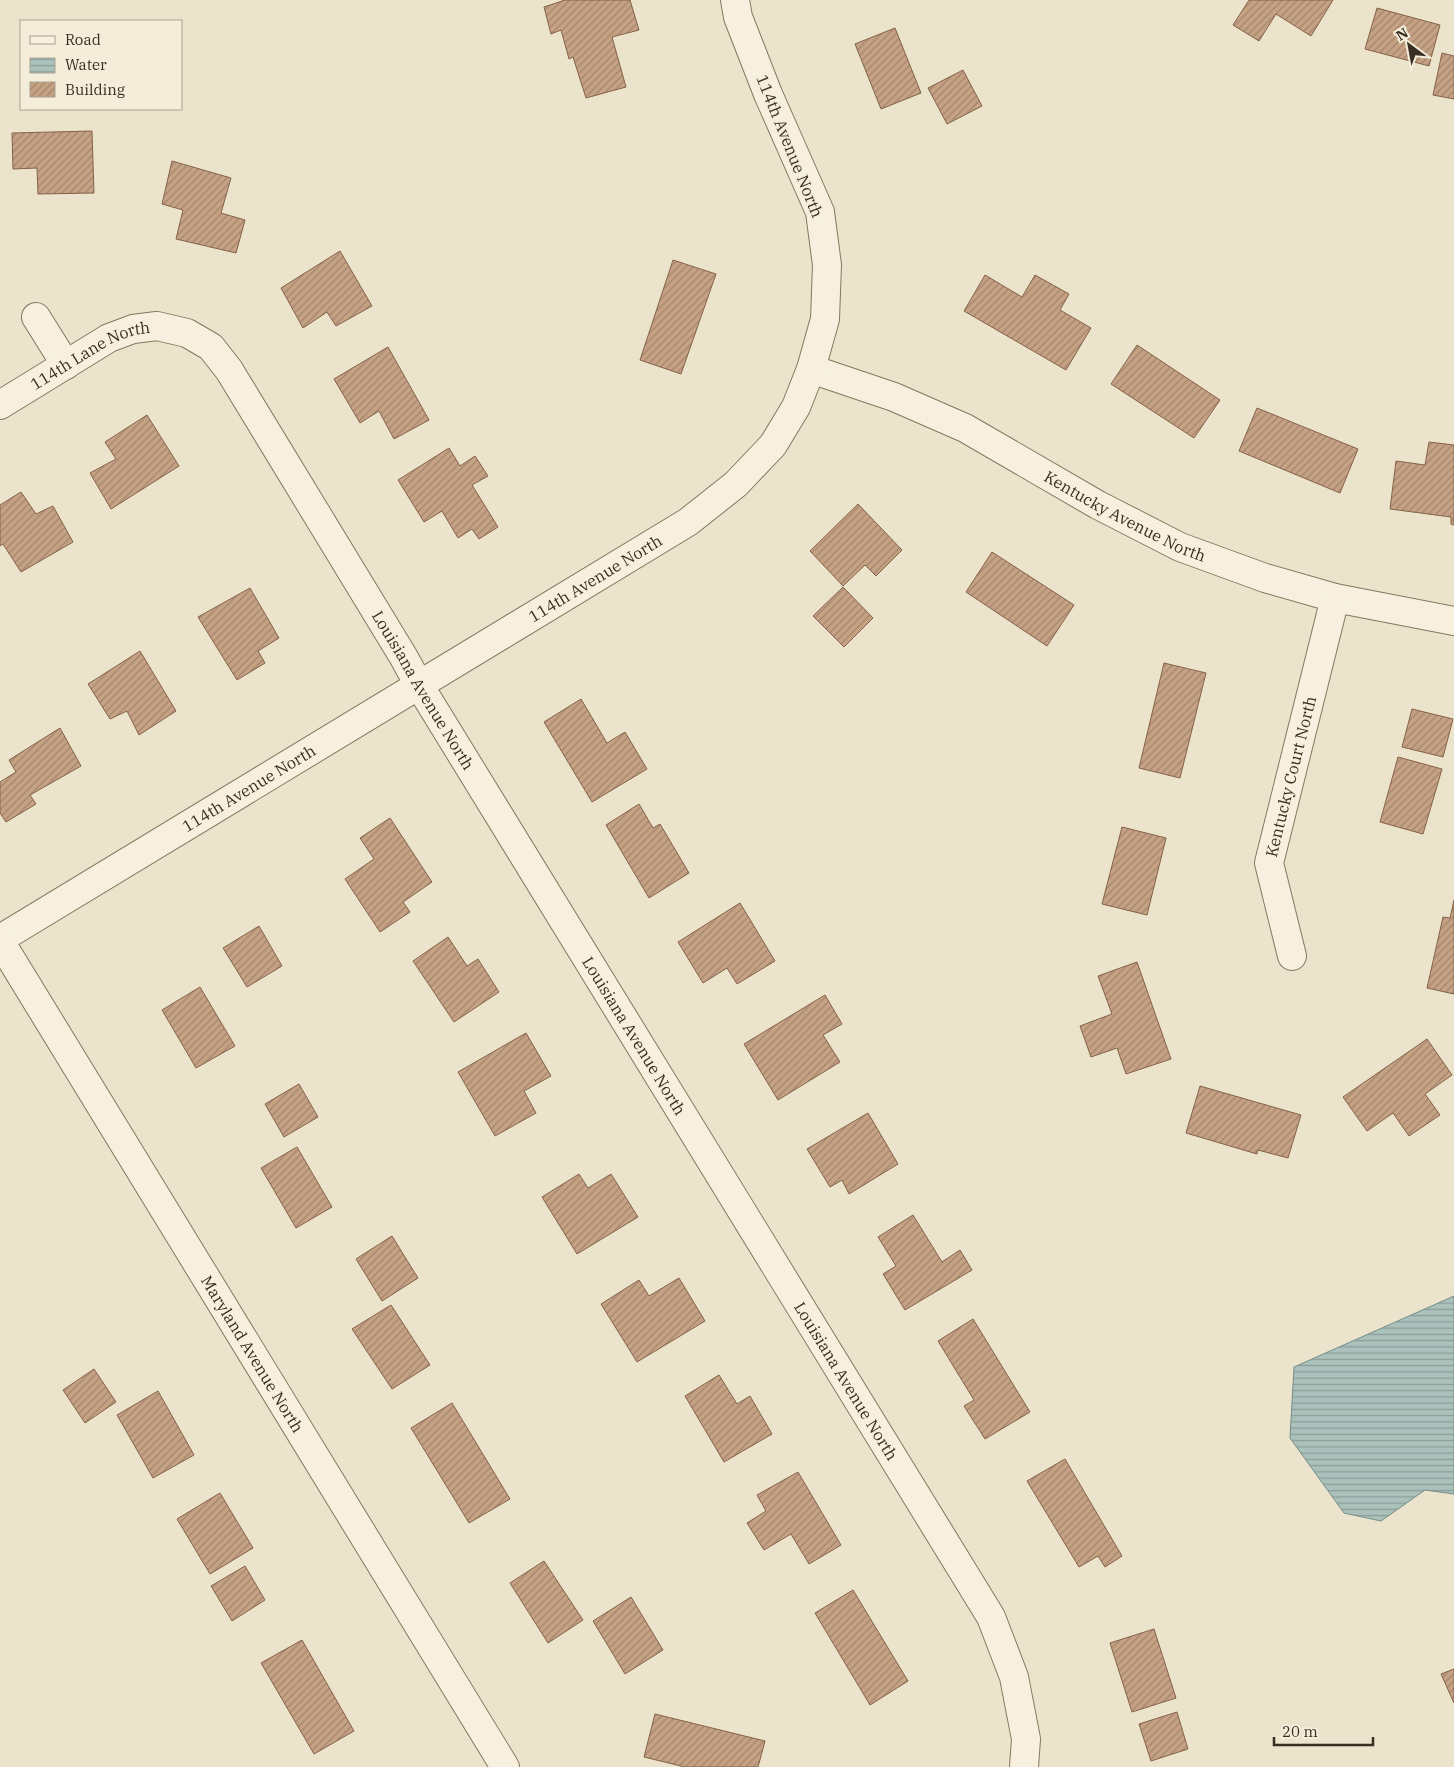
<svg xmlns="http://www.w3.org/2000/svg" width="1454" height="1767" font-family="'IBM Plex Serif',serif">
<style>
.water{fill:url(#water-rules);stroke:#728f88}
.building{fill:url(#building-hatch);stroke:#846248}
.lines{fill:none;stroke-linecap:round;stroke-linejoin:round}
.minor-casing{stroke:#877660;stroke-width:30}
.minor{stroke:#f7f0de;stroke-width:28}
.labels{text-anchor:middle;stroke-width:4;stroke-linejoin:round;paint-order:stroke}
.street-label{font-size:16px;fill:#392e22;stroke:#f3edda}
</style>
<defs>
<pattern id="water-rules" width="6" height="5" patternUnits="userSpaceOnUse" patternTransform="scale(1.25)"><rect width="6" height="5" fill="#abc1bb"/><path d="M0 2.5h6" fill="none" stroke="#8c9d98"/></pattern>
<pattern id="building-hatch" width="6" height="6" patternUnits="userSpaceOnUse" patternTransform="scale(1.25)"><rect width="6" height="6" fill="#c6a284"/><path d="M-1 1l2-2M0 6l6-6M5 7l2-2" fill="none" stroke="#a2846c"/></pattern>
</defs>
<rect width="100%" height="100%" fill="#ebe3cb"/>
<path class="water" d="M1454 1296V1494L1425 1490 1381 1521 1344 1513 1290 1438 1294 1367Z"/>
<path class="building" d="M565 0H630L639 30 612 37 626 87 586 98 573 57 569 59 561 30 551 34 544 7Z
M1249 0H1333L1311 36 1276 14 1259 41 1233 25Z
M1377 8 1440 25 1429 66 1365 49Z
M895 28 921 93 881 109 855 44Z
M1442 53 1454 56V99L1433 95Z
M963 70 982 106 947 124 928 88Z
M92 131 94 193 38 194 37 168 13 169 12 133Z
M172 161 231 178 221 213 245 220 236 253 176 239 183 210 162 204Z
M340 251 372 306 336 326 327 312 303 328 281 288Z
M673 260 716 274 681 374 640 360Z
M985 275 1022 297 1035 275 1069 294 1060 310 1091 328 1066 370 964 311Z
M1137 345 1220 400 1194 438 1111 384Z
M388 347 429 420 394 439 379 411 360 423 334 379Z
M1257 408 1358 449 1340 493 1239 451Z
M147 415 179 466 111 509 90 473 116 459 105 442Z
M1429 442 1454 445V525L1451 524V517L1390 509 1396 461 1425 465Z
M449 448 460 466 475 456 488 476 472 485 498 527 479 539 472 529 458 538 442 511 424 522 398 480Z
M21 492 36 514 53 506 73 542 21 572 3 544 0 546V505Z
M858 504 902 550 876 576 865 565 843 586 810 551Z
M992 552 1074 605 1047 646 966 592Z
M843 587 873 618 844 647 813 616Z
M250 588 279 638 258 651 265 663 237 680 198 617Z
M140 651 176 711 139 735 127 711 110 719 88 684Z
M1164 663 1206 673 1180 778 1139 768Z
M581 699 607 743 625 732 647 769 592 802 544 722Z
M1412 709 1453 719 1443 757 1402 747Z
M60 728 81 766 30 795 36 804 6 822 0 813V782L16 772 9 760Z
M1398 757 1442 769 1423 834 1380 822Z
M639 804 653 828 660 824 689 873 649 898 606 825Z
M390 818 432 882 403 902 410 912 380 932 345 879 374 859 360 838Z
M1122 827 1166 838 1147 915 1102 904Z
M1454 900V994L1427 988 1443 917 1450 918Z
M740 903 775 961 737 984 727 968 703 983 678 942Z
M259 926 282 966 247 987 223 948Z
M448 937 467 966 478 959 499 992 454 1022 413 961Z
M1137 962 1171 1059 1126 1074 1117 1048 1091 1057 1080 1026 1112 1014 1098 976Z
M200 987 235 1046 196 1068 162 1010Z
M825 995 842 1024 823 1035 840 1062 778 1100 744 1044Z
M526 1033 551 1076 524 1091 536 1113 495 1136 458 1072Z
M1427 1039 1452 1075 1425 1094 1440 1115 1409 1136 1393 1113 1367 1131 1343 1097Z
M299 1084 318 1117 284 1137 265 1104Z
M1200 1086 1301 1115 1288 1158 1258 1150 1257 1154 1186 1133Z
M868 1113 898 1164 849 1194 842 1180 830 1187 807 1149Z
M297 1147 332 1207 296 1228 261 1168Z
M579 1174 588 1188 611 1174 638 1217 577 1254 542 1197Z
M913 1215 942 1262 960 1250 972 1270 905 1310 883 1274 896 1266 878 1237Z
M392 1236 418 1278 382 1301 356 1259Z
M679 1278 705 1321 637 1362 601 1304 639 1280 649 1296Z
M391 1305 430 1365 392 1389 352 1329Z
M973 1319 1030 1412 985 1439 964 1406 974 1400 938 1341Z
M94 1369 116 1402 85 1423 63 1390Z
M719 1375 737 1404 750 1396 772 1434 724 1462 685 1396Z
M158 1391 194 1455 153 1478 117 1415Z
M452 1403 510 1499 469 1523 411 1428Z
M1065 1459 1122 1556 1105 1567 1098 1556 1079 1567 1027 1481Z
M798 1472 841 1545 809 1564 791 1534 764 1550 747 1523 766 1511 757 1495Z
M220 1493 253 1548 210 1574 177 1519Z
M544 1561 583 1620 548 1643 510 1583Z
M245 1566 265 1600 232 1621 211 1586Z
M853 1590 908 1681 870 1705 815 1613Z
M631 1597 663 1650 625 1674 593 1621Z
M1154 1629 1176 1698 1132 1712 1110 1643Z
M302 1640 354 1731 314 1754 261 1663Z
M1454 1669V1703L1441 1674Z
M1177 1712 1188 1749 1151 1761 1139 1724Z
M655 1714 765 1741 758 1767H685L644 1757Z"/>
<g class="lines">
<g class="minor-casing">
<g id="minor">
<path d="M36 317 66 365"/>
<path id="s1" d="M811 369 894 397 965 428 1098 505 1180 547 1265 578 1335 598 1454 621"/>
<path id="s2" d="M0 405 109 338 133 329 157 326 187 333 211 347 229 370 403 656 419 685 991 1617 1014 1677 1026 1739 1024 1767"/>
<path id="s3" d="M0 939 688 522 736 484 773 445 796 407 811 369 825 319 827 265 820 212 768 94 738 17 735 0"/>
<path id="s4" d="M0 941 505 1767"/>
<path id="s5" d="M1292 956 1269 863 1335 598"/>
</g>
</g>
<use href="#minor" class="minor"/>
</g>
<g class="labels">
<g class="street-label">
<text transform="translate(790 146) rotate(68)" y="6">114th Avenue North</text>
<text dy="6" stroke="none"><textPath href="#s2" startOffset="104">114th Lane North</textPath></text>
<text dy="6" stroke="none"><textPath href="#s1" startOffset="348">Kentucky Avenue North</textPath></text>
<text dy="6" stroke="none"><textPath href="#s3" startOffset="696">114th Avenue North</textPath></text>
<text dy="6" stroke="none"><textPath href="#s2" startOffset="640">Louisiana Avenue North</textPath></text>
<text dy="6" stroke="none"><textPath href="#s5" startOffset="185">Kentucky Court North</textPath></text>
<text dy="6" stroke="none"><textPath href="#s3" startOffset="291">114th Avenue North</textPath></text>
<text dy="6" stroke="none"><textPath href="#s2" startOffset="1045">Louisiana Avenue North</textPath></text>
<text dy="6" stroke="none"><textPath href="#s4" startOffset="484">Maryland Avenue North</textPath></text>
<text dy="6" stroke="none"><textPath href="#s2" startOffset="1450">Louisiana Avenue North</textPath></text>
</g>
</g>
<rect x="20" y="20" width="162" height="90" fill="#f3edda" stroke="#a9a190"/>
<rect x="30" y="36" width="25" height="8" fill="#f7f0de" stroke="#a9a190"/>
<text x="65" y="45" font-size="15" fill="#392e22">Road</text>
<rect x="30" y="58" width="25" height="15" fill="url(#water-rules)" stroke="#a9a190"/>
<text x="65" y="70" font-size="15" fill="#392e22">Water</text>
<rect x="30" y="82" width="25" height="15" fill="url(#building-hatch)" stroke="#a9a190"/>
<text x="65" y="95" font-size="15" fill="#392e22">Building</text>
<g transform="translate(1409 45) rotate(328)" stroke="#f3edda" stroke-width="4" paint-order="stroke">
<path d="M0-4L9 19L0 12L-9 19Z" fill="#392e22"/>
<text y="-8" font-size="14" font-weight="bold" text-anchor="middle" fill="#392e22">N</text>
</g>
<path d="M1274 1737v8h99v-8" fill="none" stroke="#392e22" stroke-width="2.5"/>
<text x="1282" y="1737" font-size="15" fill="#392e22" stroke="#f3edda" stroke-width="4" paint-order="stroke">20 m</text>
</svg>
